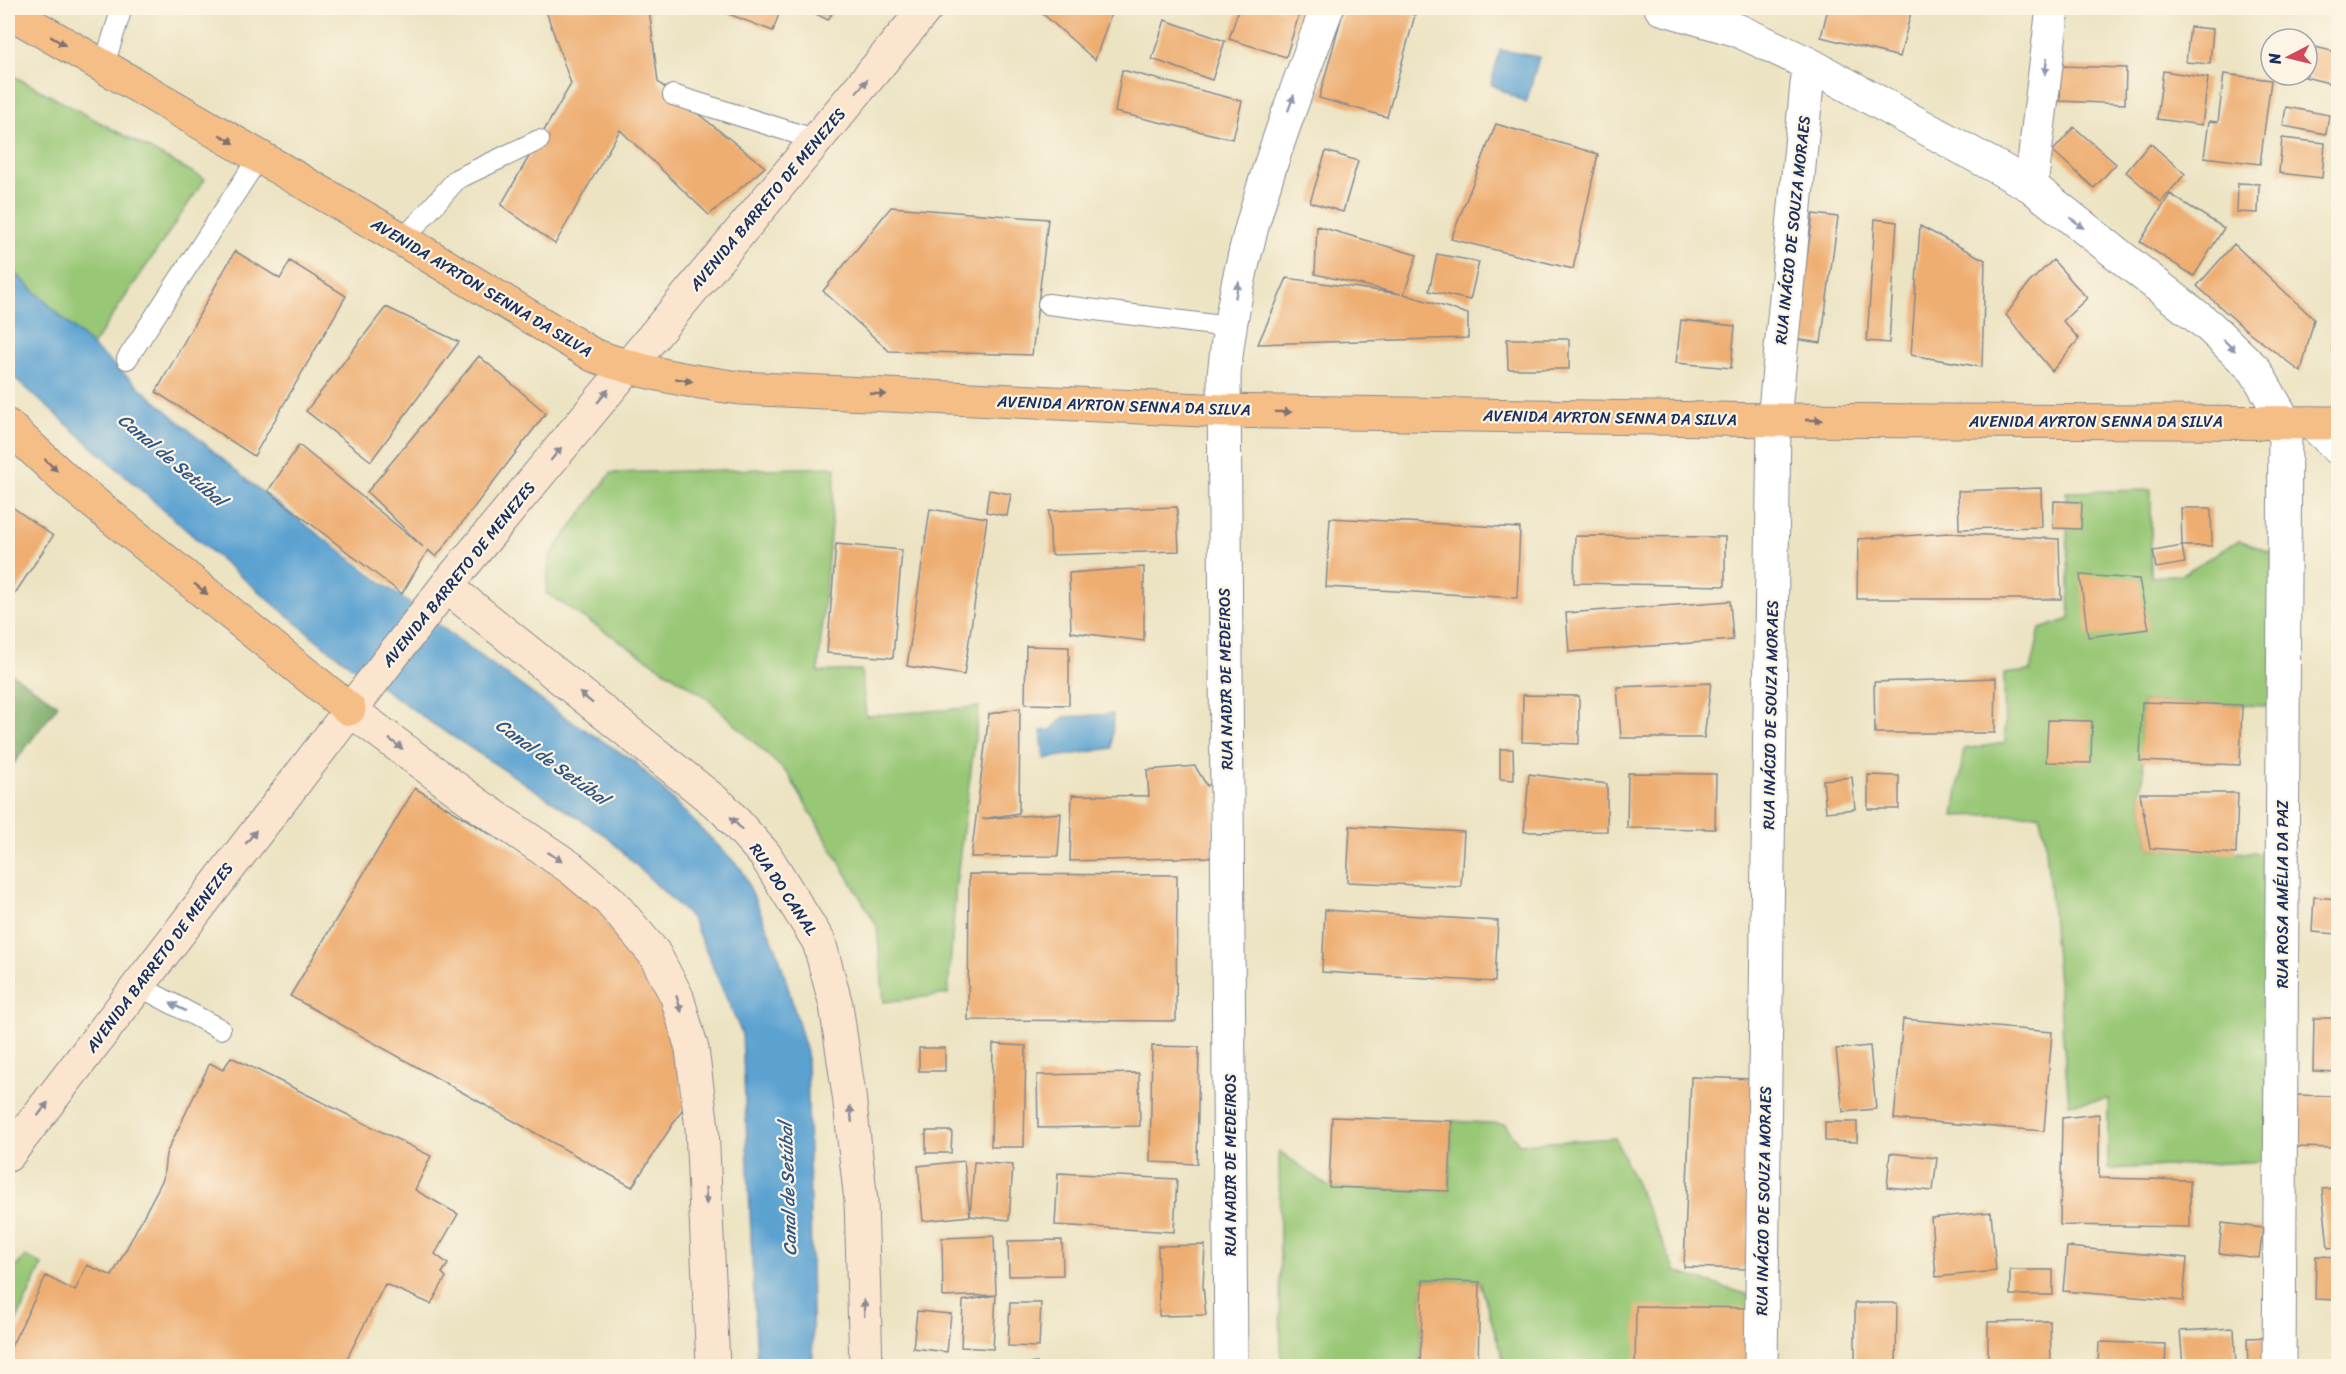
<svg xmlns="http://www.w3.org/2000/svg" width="2346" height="1374" font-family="Sriracha,sans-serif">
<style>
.green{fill:#98c776;stroke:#5a7b6a;stroke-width:1.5}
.forest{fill:#7aac67;stroke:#4a6e62;stroke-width:1.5}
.water{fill:#5ba2d1;stroke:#3b6898;stroke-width:1.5}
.building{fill:#eeae72}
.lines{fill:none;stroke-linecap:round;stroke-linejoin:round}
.lane-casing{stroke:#848990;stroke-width:22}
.street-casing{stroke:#848990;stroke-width:35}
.secondary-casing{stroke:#848990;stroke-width:35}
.primary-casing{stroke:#848990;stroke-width:35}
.lane{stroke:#fff;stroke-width:20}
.street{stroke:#fff;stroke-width:33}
.secondary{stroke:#fbe5cf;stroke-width:33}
.primary{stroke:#f6be87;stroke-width:33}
.oneway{fill:#7e6f70}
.oneway2{fill:#8d97ae}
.oneway3{fill:#8b8a96}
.labels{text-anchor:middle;stroke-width:4.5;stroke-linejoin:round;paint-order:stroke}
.street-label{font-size:16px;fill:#1b2f5e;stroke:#fcf5e5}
.water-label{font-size:18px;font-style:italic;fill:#315786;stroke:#fcf5e5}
</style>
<rect width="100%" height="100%" fill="#fcf5e5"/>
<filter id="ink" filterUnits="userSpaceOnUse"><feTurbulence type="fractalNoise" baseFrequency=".0167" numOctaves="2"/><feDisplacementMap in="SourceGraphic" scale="12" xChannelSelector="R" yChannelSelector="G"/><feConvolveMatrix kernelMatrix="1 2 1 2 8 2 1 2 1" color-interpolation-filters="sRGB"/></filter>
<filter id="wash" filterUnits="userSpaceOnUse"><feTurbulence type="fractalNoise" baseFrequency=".008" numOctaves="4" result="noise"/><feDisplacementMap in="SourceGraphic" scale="24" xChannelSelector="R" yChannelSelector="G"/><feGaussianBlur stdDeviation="1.35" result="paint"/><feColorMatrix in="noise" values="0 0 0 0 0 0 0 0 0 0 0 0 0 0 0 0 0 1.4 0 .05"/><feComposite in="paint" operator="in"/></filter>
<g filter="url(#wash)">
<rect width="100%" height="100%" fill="#ece3c2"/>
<path class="green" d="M8 73 205 179 92 346 8 266Z
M836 467 818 672 861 670 866 716 979 707 956 884 948 994 884 1002 877 926 788 774 706 697 546 593 550 556 611 473Z
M2151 490V577L2183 574 2239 540 2273 553 2271 706 2142 702 2141 740 2144 774 2140 793 2150 848 2269 854 2267 1161 2108 1169V1099L2069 1104 2045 837 2039 814 1954 816 1964 749 2005 743 2004 674 2031 671 2040 629 2070 619 2066 492Z
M1452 1121 1505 1124 1519 1144 1615 1138 1676 1272 1752 1296 1750 1366H1505L1480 1282 1423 1280 1420 1366H1281L1279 1151 1329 1187 1449 1191Z
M25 1256 42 1265 8 1340V1277Z"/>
<path class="forest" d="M8 671 58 705 8 771Z"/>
<path class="water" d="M1500 50 1539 57 1526 103 1491 84Z
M8 266 92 346 249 482 410 604 557 712 634 761 742 870 778 953 807 1053 813 1366H757L742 1034 692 919 605 835 430 722 324 646 202 544 8 372Z
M1113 714 1112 748 1044 759 1041 731 1051 730 1064 717Z"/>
<g id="blocks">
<path class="building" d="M545 8H649L658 82 765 167 709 215 620 130 555 244 501 205 571 84Z
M713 8H781L773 31Z
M804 8H835L828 20Z
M1036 8H1113L1095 60Z
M1239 8H1301L1286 57 1229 39Z
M1344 8H1389L1415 15 1387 117 1319 98Z
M1828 8H1912L1900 57 1821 37Z
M1165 20 1225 41 1212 80 1152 59Z
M2190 27 2213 29 2210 64 2186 62Z
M2307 45 2336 52 2329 83 2301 76 2307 75Z
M2061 66 2126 68 2125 104 2060 101Z
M1122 70 1242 101 1233 139 1115 112Z
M2163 71 2208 78 2202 125 2157 119Z
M2224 74 2271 80 2260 164 2204 157 2209 121 2218 122Z
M2286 107 2329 115 2326 134 2283 126Z
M1496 124 1598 154 1573 269 1451 239Z
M2074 127 2116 164 2094 188 2053 151Z
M2282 138 2325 143 2322 178 2279 173Z
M2150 143 2185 174 2161 202 2126 172Z
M1326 151 1358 161 1343 212 1310 202Z
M2238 183 2259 184 2258 213 2237 212Z
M2170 194 2224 228 2194 276 2140 242Z
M891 207 1048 219 1032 355 889 351 823 291Z
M1813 214 1838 217 1821 343 1795 339Z
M1875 219 1897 222 1889 343 1867 341Z
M1317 226 1417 255 1404 294 1468 314V338L1258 344 1287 278 1401 294 1315 274Z
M1920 226 1985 260 1982 367 1911 355Z
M2234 244 2314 319 2301 372 2245 329 2197 286Z
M235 251 280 279 290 261 346 296 254 456 156 392Z
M1437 254 1479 262 1470 300 1429 291Z
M2053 260 2087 298 2063 321 2079 339 2052 371 2006 315 2029 283Z
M2336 288H2338V349H2332Z
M386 307 459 342 371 461 306 411Z
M1681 320 1735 326 1731 368 1676 363Z
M1507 339H1569V369H1508Z
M479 356 546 413 436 557 428 550 402 594 268 491 299 445 423 547 367 492Z
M2041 488 2042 527 1959 529 1958 491Z
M989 490 1011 494 1007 516 986 512Z
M2054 501 2082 502 2081 529 2053 528Z
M8 504 53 536 8 604Z
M1177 507 1179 551 1051 555 1049 511Z
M2181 508H2211L2212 546H2182Z
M930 509 987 518 964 675 907 666Z
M1330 518 1520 528 1517 598 1326 587Z
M1949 533 2059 539 2061 599H1857L1858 539Z
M1575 536 1725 537V586L1574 583Z
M836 544 902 550 893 658 827 653Z
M2182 546 2185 563 2156 568 2153 551Z
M1144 567V641L1071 632 1069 573Z
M2080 575 2139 579 2149 629 2088 637Z
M1730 601 1733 640 1569 652 1566 613Z
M1026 646 1069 647V705L1025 704Z
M1996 678 1995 733H1875L1874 682Z
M1711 683 1704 738H1621L1617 687Z
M1523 695 1579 696V744L1522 742Z
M2142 702 2242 705 2240 765 2140 761Z
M1020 708 1019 813 982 819 1061 813 1058 856 971 857 989 714Z
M2048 720 2092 721 2091 763 2046 762Z
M1500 749H1513L1514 780 1500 779Z
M1195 766 1207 786 1214 781 1213 857 1070 861 1072 795 1149 796 1147 770Z
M1628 773 1716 774 1715 829 1627 828Z
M1529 774 1607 784V831L1524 832Z
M1868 775 1899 776V809H1868Z
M1852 777 1855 809 1826 812 1823 780Z
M415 788 586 893 624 933 661 995 676 1051 684 1107 632 1187 290 996Z
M2140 793H2238L2236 854 2150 848Z
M2338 804V819L2332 811Z
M1350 826 1464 832 1461 887 1347 882Z
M969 874 1177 875 1176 1021 968 1020Z
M2314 897 2338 899V934L2312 932Z
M1325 910 1498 921 1495 982 1322 972Z
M2314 1018H2338V1072L2313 1071Z
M1903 1019 2052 1032 2044 1131 1894 1119Z
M993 1044 1026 1046 1024 1147H991Z
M1152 1046 1199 1047 1197 1164 1150 1162Z
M1870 1046 1876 1109 1843 1112 1836 1049Z
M919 1048H945V1071H919Z
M231 1057 431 1156 415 1190 458 1214 435 1254 448 1264 442 1273 446 1277 431 1304 385 1284 343 1366H8V1353L46 1276 75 1291 87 1265 112 1276 163 1179 166 1154 210 1063 223 1070Z
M1139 1073 1140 1126 1038 1128 1037 1075Z
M1691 1077 1754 1079 1747 1269 1684 1267Z
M2293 1095 2338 1096V1148L2292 1147Z
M2099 1114V1178L2190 1180V1227L2060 1225 2062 1118Z
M1332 1117 1452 1121 1449 1191 1329 1187Z
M1825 1122H1857V1142L1825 1141Z
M926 1131H952L951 1153H926Z
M1890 1153 1937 1158 1933 1191 1887 1187Z
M964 1161 970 1216 923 1221 918 1166Z
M974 1162 1013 1165 1009 1220 970 1216Z
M1058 1173 1177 1179 1174 1232 1055 1225Z
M2338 1188V1247L2328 1248 2322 1189Z
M1991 1212 1996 1271 1936 1277 1931 1218Z
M2222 1223 2263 1228 2259 1258 2219 1253Z
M994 1236 996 1295 993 1349 961 1347 963 1301 996 1295 943 1297 942 1238Z
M1062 1240 1063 1275 1009 1276 1008 1241Z
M1205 1245 1203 1286 1206 1315 1159 1316 1158 1246Z
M2067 1247 2187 1258 2183 1301 2063 1291Z
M2316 1256 2338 1257V1300L2315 1299Z
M2010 1270H2053V1295H2010Z
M1423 1280 1480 1282 1478 1366H1420Z
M1010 1303H1041L1039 1347 1008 1346Z
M1855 1303H1897L1896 1366H1855Z
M1636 1306 1751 1308V1366H1635Z
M917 1311 951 1314 947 1352 913 1348Z
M2050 1321 2051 1366H1988V1322Z
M2234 1328 2236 1366H2183L2180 1331Z
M2275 1337 2276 1366H2248L2247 1338Z
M2099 1342 2166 1344 2165 1366H2098Z
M1037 1363 1038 1366H1010V1365Z"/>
</g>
</g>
<g filter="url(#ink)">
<use href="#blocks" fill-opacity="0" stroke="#848990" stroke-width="1.5"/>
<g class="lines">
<g class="lane-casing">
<path id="lane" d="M103 68 122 8
M673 95 817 140
M403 240 457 179 539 140
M1048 304 1229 327
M127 359 259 157
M137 985 220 1029"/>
</g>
<g class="street-casing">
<path id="street" d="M1661 8 1737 30 1809 64 2031 186 2209 326 2255 370 2285 422 2279 1366
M2031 186 2053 8
M2312 423 2338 448
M1231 1366 1224 375C1236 246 1282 128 1327 8
M1761 1366 1774 420 1809 64"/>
</g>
<g class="secondary-casing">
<path id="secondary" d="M446 586 723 808 765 855 819 942 836 1005 849 1095 861 1201 866 1366
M349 709 478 805 571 868 610 901 654 953 677 997 692 1049 702 1128 713 1366
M8 1155 446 586 926 8"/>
</g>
<g class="primary-casing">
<path id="primary" d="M8 11 403 240 593 355C641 373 689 381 740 388L1223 411 1774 420 2338 423
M8 426 67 481 349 709"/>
</g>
<use href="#lane" class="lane"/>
<use href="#street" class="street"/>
<use href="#secondary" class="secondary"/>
<use href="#primary" class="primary"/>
</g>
<defs><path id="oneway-solid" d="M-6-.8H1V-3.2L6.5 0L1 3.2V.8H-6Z" transform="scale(1.5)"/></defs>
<g class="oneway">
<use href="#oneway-solid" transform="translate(58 41) rotate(31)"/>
<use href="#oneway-solid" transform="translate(227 139) rotate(30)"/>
<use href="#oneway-solid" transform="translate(684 380) rotate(10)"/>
<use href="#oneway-solid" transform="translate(878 394) rotate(3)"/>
<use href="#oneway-solid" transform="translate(1283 412) rotate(1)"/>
<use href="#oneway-solid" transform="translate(1814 420)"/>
<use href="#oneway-solid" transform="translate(51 465) rotate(43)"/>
<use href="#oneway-solid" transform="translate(201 589) rotate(39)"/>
</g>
<g class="oneway2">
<use href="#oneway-solid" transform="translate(2046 66) rotate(97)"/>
<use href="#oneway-solid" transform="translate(1291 103) rotate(-70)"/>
<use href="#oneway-solid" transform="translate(2077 223) rotate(38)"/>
<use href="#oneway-solid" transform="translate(1237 290) rotate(-78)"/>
<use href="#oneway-solid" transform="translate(2229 345) rotate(44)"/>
<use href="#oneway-solid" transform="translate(178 1007) rotate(-153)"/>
</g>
<g class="oneway3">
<use href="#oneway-solid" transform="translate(862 86) rotate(-50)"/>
<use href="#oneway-solid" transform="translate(603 396) rotate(-50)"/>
<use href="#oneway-solid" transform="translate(556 454) rotate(-51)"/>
<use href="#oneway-solid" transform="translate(586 698) rotate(-141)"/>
<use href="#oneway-solid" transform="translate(396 744) rotate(37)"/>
<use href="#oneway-solid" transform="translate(736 823) rotate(-132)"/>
<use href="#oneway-solid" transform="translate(251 837) rotate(-52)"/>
<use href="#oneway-solid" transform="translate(555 857) rotate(34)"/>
<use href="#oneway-solid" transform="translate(679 1004) rotate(72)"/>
<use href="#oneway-solid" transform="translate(43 1109) rotate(-53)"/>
<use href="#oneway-solid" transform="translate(851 1114) rotate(-96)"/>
<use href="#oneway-solid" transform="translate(706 1196) rotate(87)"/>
<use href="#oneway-solid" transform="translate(864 1308) rotate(-92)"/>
</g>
</g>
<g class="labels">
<g class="street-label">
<text transform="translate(767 199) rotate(-50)" y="6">AVENIDA BARRETO DE MENEZES</text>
<text transform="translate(1792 230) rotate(-84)" y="6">RUA INÁCIO DE SOUZA MORAES</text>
<text transform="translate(482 287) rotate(31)" y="6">AVENIDA AYRTON SENNA DA SILVA</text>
<text transform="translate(1124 405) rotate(2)" y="6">AVENIDA AYRTON SENNA DA SILVA</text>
<text transform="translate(1610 417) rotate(1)" y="6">AVENIDA AYRTON SENNA DA SILVA</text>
<text x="2096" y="427">AVENIDA AYRTON SENNA DA SILVA</text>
<text transform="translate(458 574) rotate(-51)" y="6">AVENIDA BARRETO DE MENEZES</text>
<text transform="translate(1225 679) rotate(-91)" y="6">RUA NADIR DE MEDEIROS</text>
<text transform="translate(1770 715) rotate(-89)" y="6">RUA INÁCIO DE SOUZA MORAES</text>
<text transform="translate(784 889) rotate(56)" y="6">RUA DO CANAL</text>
<text transform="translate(2282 894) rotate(-90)" y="6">RUA ROSA AMÉLIA DA PAZ</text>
<text transform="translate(159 957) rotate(-53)" y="6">AVENIDA BARRETO DE MENEZES</text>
<text transform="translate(1230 1165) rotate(-90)" y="6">RUA NADIR DE MEDEIROS</text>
<text transform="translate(1763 1201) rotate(-89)" y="6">RUA INÁCIO DE SOUZA MORAES</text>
</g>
<g class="water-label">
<text transform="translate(172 460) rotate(40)" y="6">Canal de Setúbal</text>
<text transform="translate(552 762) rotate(36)" y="6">Canal de Setúbal</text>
<text transform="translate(788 1189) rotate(-92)" y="6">Canal de Setúbal</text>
</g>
</g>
<rect width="2346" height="1374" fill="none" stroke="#fcf5e5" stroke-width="30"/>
<g transform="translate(2289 57) rotate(263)"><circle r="28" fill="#fcf5e5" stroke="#a2a6af" stroke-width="1.5"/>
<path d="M0-4.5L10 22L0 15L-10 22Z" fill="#d1495b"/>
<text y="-9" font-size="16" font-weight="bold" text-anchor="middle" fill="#1b2f5e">N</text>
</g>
</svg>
